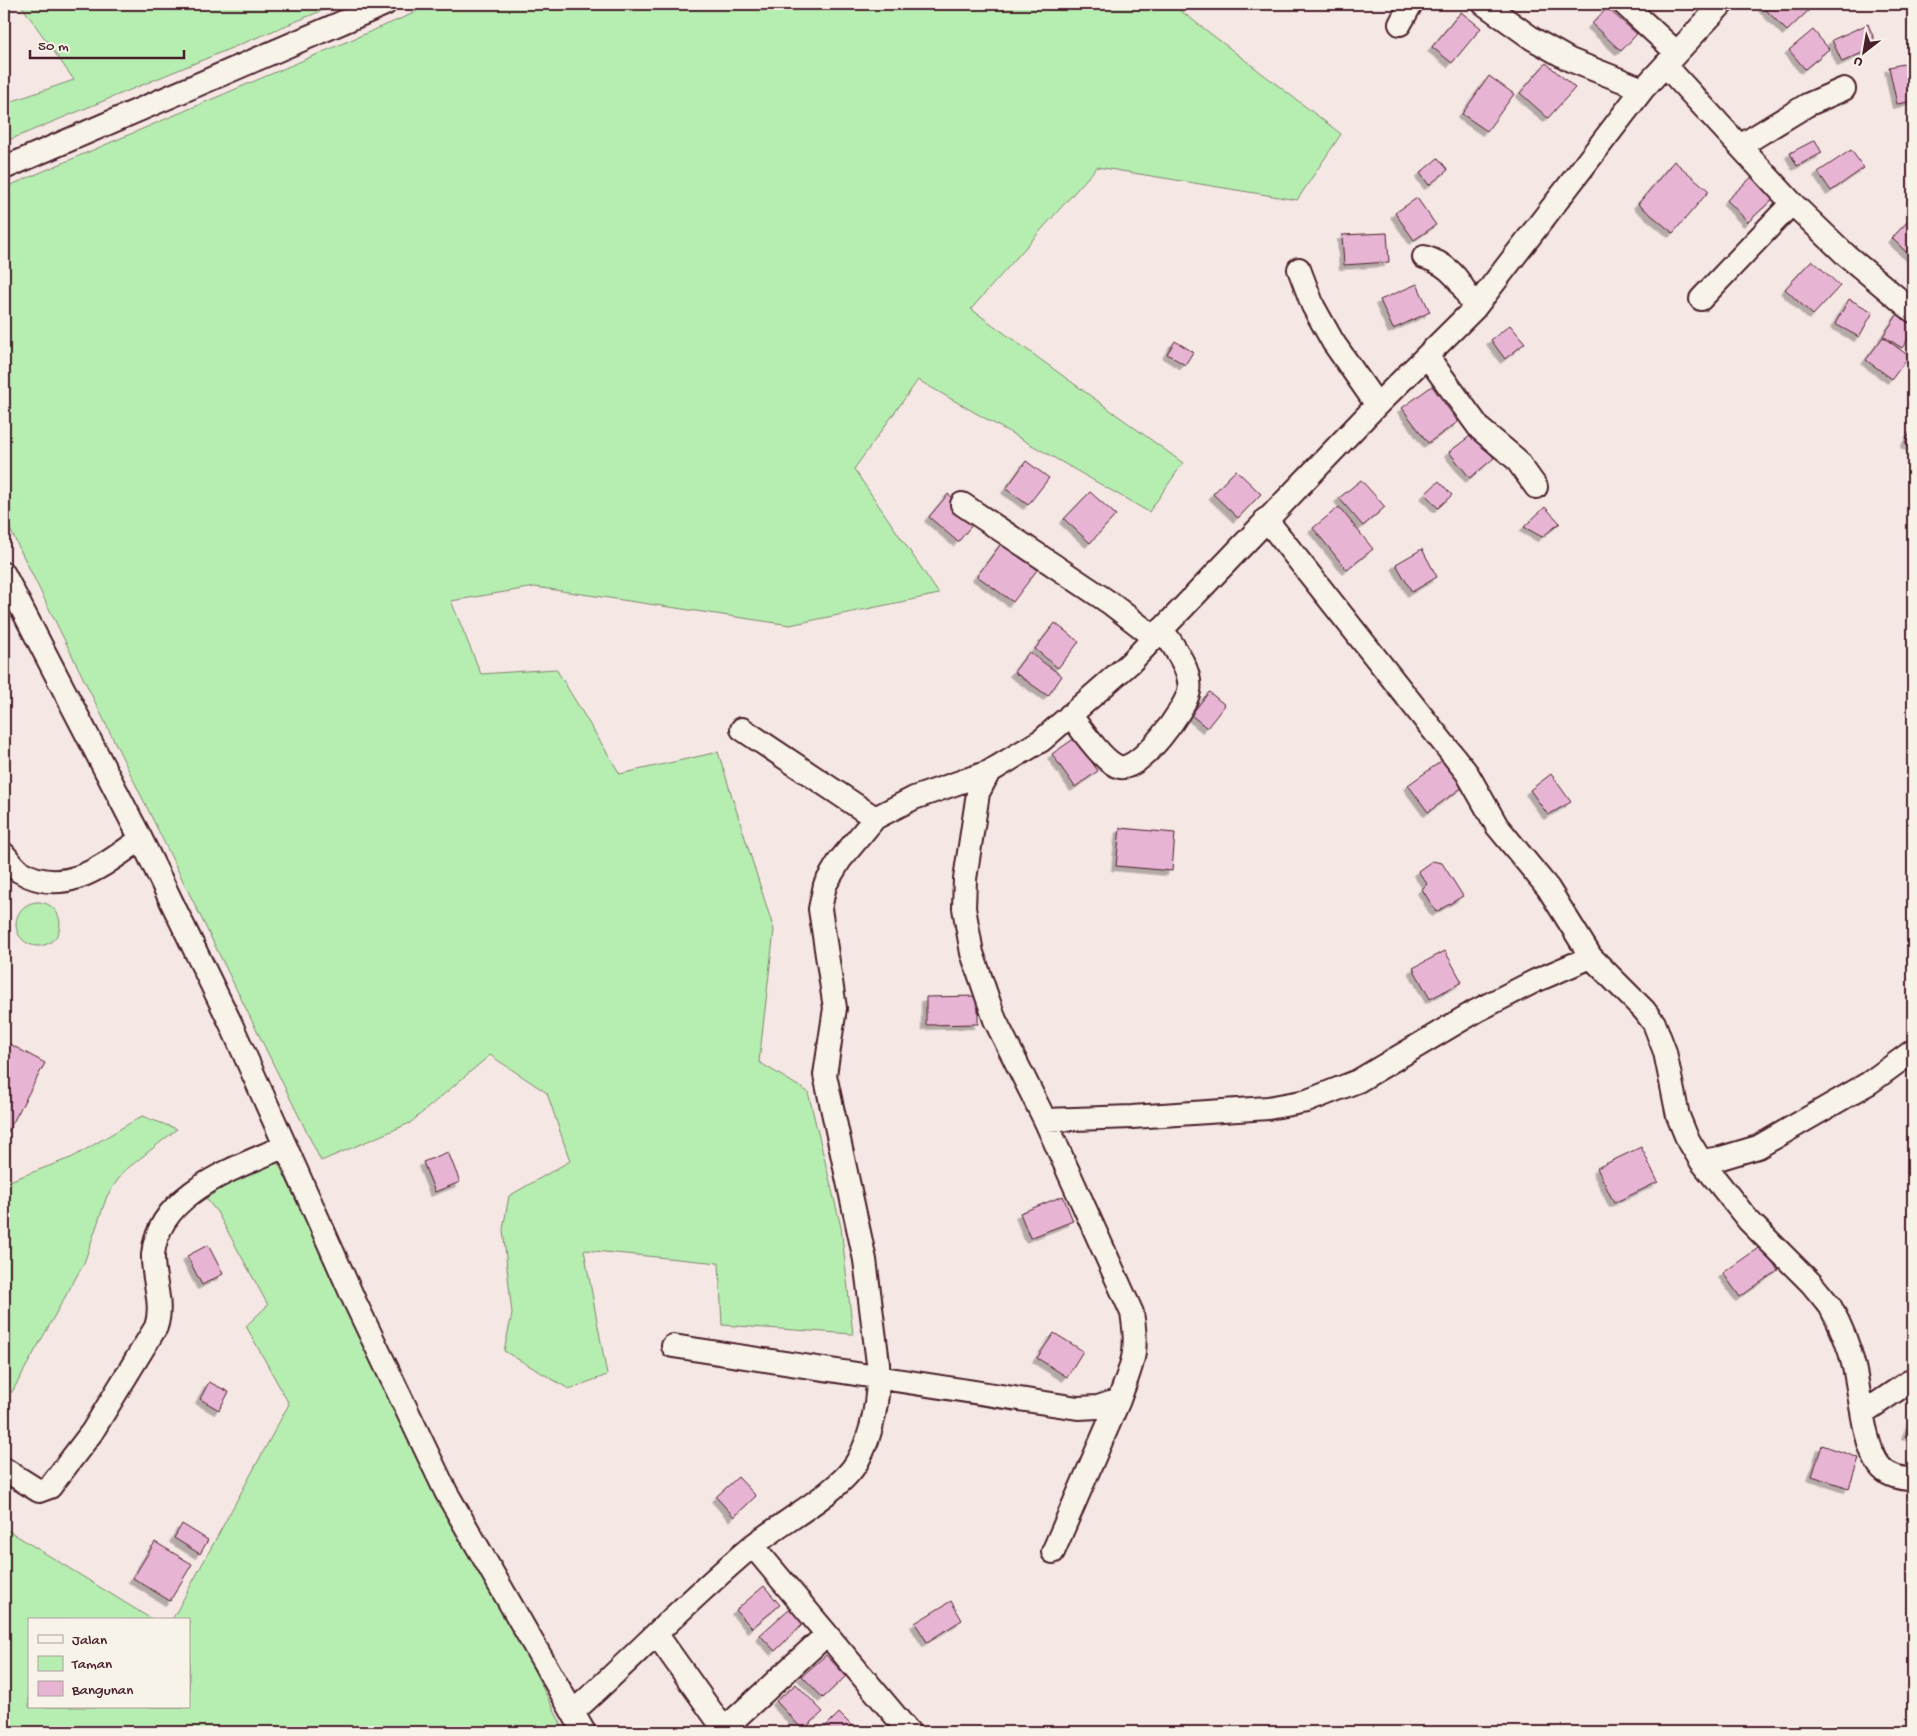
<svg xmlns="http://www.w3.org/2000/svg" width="1917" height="1736" font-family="'Gochi Hand',sans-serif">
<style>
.green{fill:#b6eeb1;stroke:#80866e}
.building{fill:#e7b5d3;stroke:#4a1f2b;filter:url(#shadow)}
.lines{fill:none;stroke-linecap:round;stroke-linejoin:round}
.minor-casing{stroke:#4a1f2b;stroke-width:26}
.minor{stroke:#f7f3e8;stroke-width:22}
</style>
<defs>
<filter id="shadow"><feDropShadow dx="-4.5" dy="4.5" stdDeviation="0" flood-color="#0004"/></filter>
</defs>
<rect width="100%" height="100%" fill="#f4e7e4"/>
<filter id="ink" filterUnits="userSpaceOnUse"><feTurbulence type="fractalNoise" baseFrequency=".02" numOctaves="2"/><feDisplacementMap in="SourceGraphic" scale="10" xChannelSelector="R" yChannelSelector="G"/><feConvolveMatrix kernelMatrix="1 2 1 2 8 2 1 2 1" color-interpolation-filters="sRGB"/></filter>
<g filter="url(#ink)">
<path class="green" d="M23 4H338L4 142V104L74 80 21 5Z
M426 4H1172L1341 134 1297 200 1097 167 971 309 1183 463 1149 512 918 380 854 469 939 594 790 625 535 587 451 601 481 674 556 669 620 774 718 752 774 930 759 1062 808 1092 841 1227 853 1334 722 1325 719 1263 584 1250 607 1375 569 1389 504 1351 512 1314 503 1229 509 1196 570 1161 547 1093 490 1055 410 1123 321 1161 4 517V188L414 13Z
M16 924a22 22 0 1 1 44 0a22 22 0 1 1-44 0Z
M142 1116 177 1129 123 1172 107 1196 84 1263 12 1392 4 1394V1183L73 1157Z
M278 1163 565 1732H4V1528L153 1620H29V1707H189V1620H172L289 1404 246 1326 268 1305 217 1212 200 1191Z"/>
<path class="building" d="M1766 4H1815L1787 31 1763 7Z
M1607 8 1637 34 1621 51 1592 24Z
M1461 12 1481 28 1452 63 1432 47Z
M1868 24 1877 46 1842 62 1832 40Z
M1813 30 1829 49 1805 69 1789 50Z
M1913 62V101L1897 104 1889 67Z
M1546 63 1575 88 1548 118 1520 93Z
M1489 76 1514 94 1487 131 1462 114Z
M1815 140 1822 153 1797 166 1790 153Z
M1851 150 1864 168 1831 191 1818 172Z
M1438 158 1448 170 1429 185 1420 173Z
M1674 161 1709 191 1673 233 1638 204Z
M1755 174 1776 196 1748 222 1727 200Z
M1417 198 1436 225 1414 240 1395 213Z
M1913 216V257L1912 258 1892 238Z
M1387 233 1389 262 1344 265 1342 235Z
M1812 260 1840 286 1813 315 1785 289Z
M1417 284 1430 312 1393 329 1380 300Z
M1849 299 1873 312 1859 337 1835 324Z
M1900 311 1913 320V332L1902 348 1883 336Z
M1510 325 1525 343 1505 359 1491 340Z
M1883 337 1909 356 1892 379 1866 360Z
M1175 341 1193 352 1185 365 1167 354Z
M1432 386 1458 422 1428 443 1402 408Z
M1913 428V448L1905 443Z
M1474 433 1494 458 1470 478 1449 452Z
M1026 461 1049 478 1028 505 1006 489Z
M1236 470 1261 494 1238 518 1213 494Z
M1361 480 1385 507 1363 526 1339 498Z
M1439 481 1452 495 1438 508 1425 494Z
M1090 492 1116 515 1090 543 1064 519Z
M948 494 977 519 958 542 929 517Z
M1339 507 1373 549 1347 570 1313 528Z
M1545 507 1560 523 1542 537 1524 527Z
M1004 540 1040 566 1013 602 977 576Z
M1422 549 1437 577 1412 592 1396 564Z
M1055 623 1079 642 1058 668 1035 649Z
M1029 652 1062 676 1048 696 1014 672Z
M1209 692 1225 705 1207 728 1191 715Z
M1075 738 1098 771 1075 787 1052 754Z
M1447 757 1467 784 1428 812 1408 785Z
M1551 774 1571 802 1548 815 1530 790Z
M1120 828 1175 833 1172 871 1116 866Z
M1432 861 1442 863 1463 896 1436 912 1422 889 1427 884 1418 871Z
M1445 951 1462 982 1430 999 1413 968Z
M978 996V1024L926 1025V997Z
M4 1041 45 1063 4 1139Z
M1641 1147 1658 1182 1614 1203 1597 1168Z
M448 1152 460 1182 435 1192 423 1162Z
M1063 1196 1073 1221 1030 1238 1020 1213Z
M208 1245 223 1274 202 1285 187 1256Z
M1761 1246 1778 1270 1740 1297 1723 1273Z
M1054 1333 1083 1351 1067 1377 1037 1358Z
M209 1382 229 1392 219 1410 200 1399Z
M1913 1417V1437L1906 1434Z
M1822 1445 1859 1458 1849 1488 1812 1476Z
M738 1477 756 1496 734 1517 716 1497Z
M182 1524 208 1540 200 1554 174 1538Z
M155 1542 192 1564 170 1601 133 1578Z
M764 1586 780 1605 752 1628 736 1610Z
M951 1601 962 1620 927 1642 915 1623Z
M790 1608 804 1623 775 1651 760 1635Z
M826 1655 846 1676 823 1698 802 1676Z
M796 1684 823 1712 803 1730 776 1701Z
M839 1713 858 1732H820Z"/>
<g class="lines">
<g class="minor-casing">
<path id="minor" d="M1484 4 1533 39 1570 60 1643 89
M1624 4 1676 52
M1400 24 1411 4
M1665 65 1792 203 1846 255 1913 311
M1740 146 1807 105 1844 89
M4 168 385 4
M1424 257C1452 265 1463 284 1474 309
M1299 269 1313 306 1333 342 1377 405
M1701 299 1792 203
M1427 356 1480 429 1516 459 1536 487
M962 504 1110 603 1154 637
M1266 519 1467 773 1497 826 1548 888 1591 957 1644 1010 1654 1023 1665 1052 1678 1116 1687 1138 1701 1161 1748 1220 1811 1283 1830 1306C1841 1326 1849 1345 1854 1367 1860 1392 1864 1446 1879 1465 1887 1476 1900 1479 1913 1479
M4 574 141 839 230 1022 355 1302 446 1492 584 1732
M1070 715C1081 728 1104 764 1120 767 1140 771 1185 710 1189 691 1193 672 1172 644 1162 629
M742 729 875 818
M4 854C8 859 14 867 19 871 65 899 105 864 141 839
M1045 1120 1132 1117 1268 1108 1307 1101 1358 1081 1476 1011 1535 981 1591 957
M1701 1161 1721 1158 1758 1147 1869 1083 1913 1051
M673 1346 1078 1408 1098 1407 1119 1400C1132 1364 1139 1353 1132 1313L1045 1120 995 1020 972 953 964 908 965 879 978 793 989 772
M1863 1413 1913 1379
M4 1469 39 1491 50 1487 92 1432 156 1327C164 1303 152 1279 153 1255 158 1192 237 1168 285 1146
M753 1546 909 1732
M1053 1552 1119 1400
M657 1635 726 1732
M573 1712C633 1658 689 1599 751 1547 779 1524 840 1492 857 1462 874 1433 879 1395 878 1363L865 1260 825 1075 835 1008 820 909 825 885 840 860 875 818 914 798 989 772 1042 740 1130 663 1377 405 1474 309 1643 89 1722 4
M724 1729 826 1635"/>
</g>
<use href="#minor" class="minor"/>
</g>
</g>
<rect width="1917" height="1736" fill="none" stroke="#f7f3e8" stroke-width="20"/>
<rect x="10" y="10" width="1897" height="1716" fill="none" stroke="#4a1f2b" stroke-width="2" filter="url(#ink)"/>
<rect x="28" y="1618" width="162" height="90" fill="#f7f3e8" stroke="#b29e9c"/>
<rect x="38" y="1635" width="25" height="8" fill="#f7f3e8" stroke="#b29e9c"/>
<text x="72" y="1644" font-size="15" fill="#4a1f2b">Jalan</text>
<rect x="38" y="1656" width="25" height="15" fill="#b6eeb1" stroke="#b29e9c"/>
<text x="72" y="1668" font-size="15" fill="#4a1f2b">Taman</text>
<rect x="38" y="1681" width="25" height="15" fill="#e7b5d3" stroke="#b29e9c"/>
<text x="72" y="1694" font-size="15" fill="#4a1f2b">Bangunan</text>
<g transform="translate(1864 52) rotate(211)" stroke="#f7f3e8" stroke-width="4" paint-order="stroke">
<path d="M0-4L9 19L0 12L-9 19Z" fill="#4a1f2b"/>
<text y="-8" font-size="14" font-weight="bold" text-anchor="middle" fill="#4a1f2b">U</text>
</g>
<path d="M30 50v8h154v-8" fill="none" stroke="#4a1f2b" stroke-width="2.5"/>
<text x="38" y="50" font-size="15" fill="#4a1f2b" stroke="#f7f3e8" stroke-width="4" paint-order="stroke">50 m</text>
</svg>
